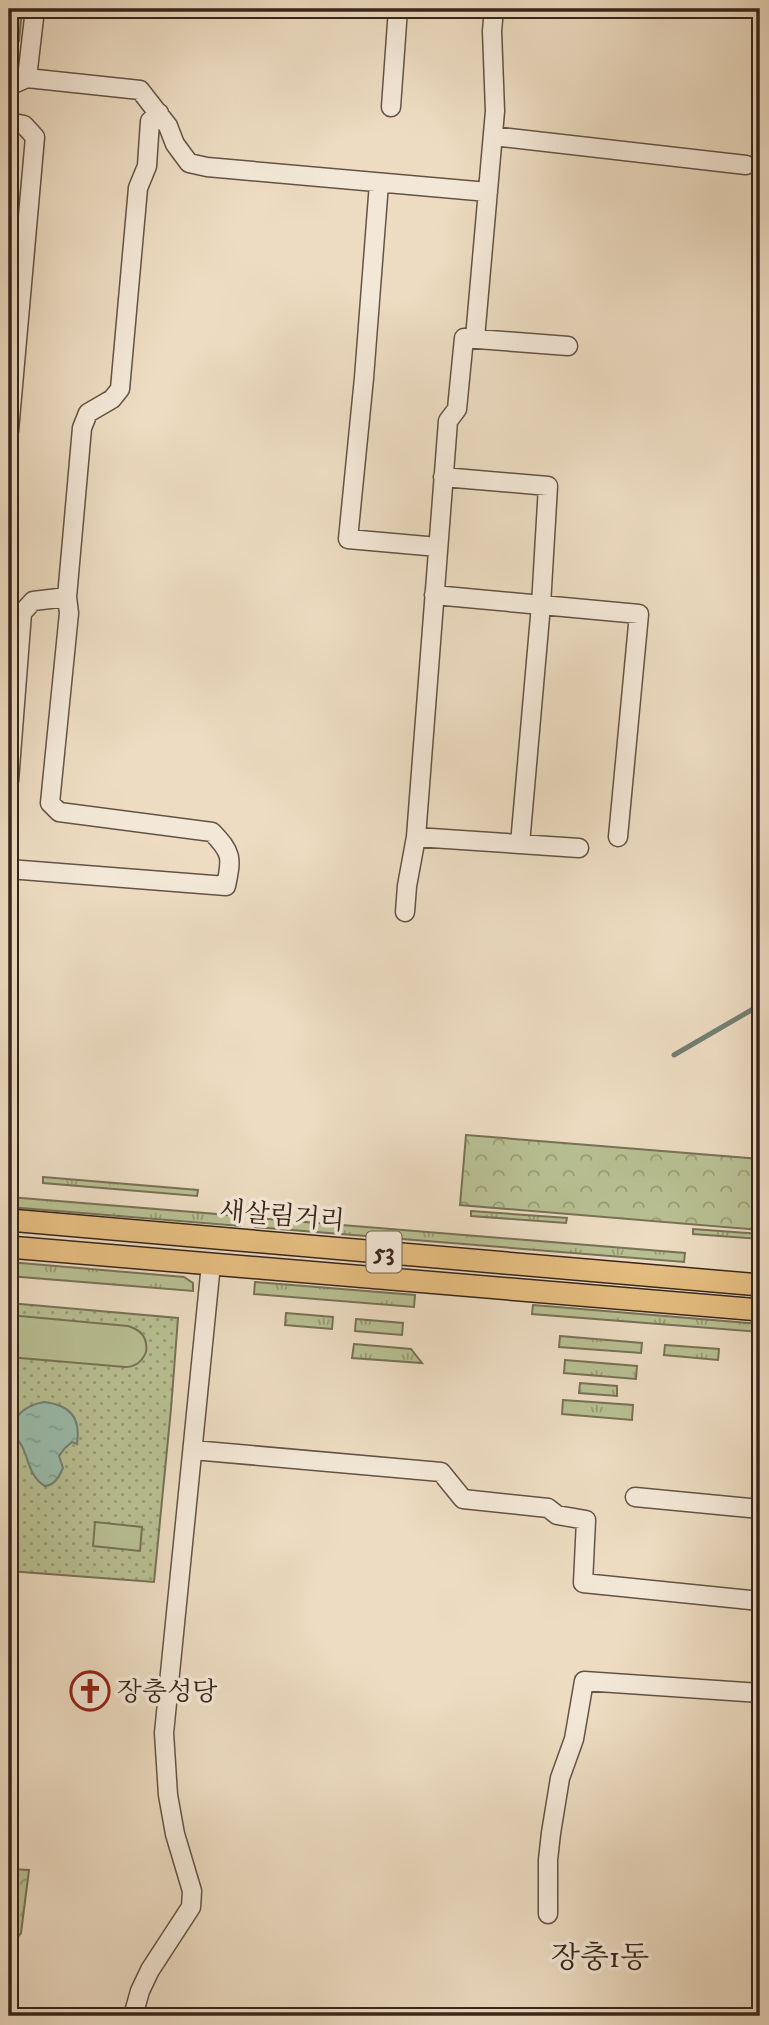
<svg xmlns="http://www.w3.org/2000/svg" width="769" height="2025" font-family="'IM FELL DW Pica','Noto Serif KR',serif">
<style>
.grass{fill:url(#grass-tufts);stroke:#787256;stroke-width:2}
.forest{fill:url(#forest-crowns);stroke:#787256;stroke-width:2}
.park{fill:url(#park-dots);stroke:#787256;stroke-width:2}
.garden{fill:#b8c093;stroke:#787256;stroke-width:2}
.water{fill:url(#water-ripples);stroke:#728072;stroke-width:2}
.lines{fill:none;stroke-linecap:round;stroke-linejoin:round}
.stream{stroke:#728072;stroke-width:5}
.minor-casing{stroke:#645344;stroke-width:21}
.major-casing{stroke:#37251a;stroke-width:24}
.minor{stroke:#f3e8d7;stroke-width:18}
.major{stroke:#e6be81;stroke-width:21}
.labels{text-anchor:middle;stroke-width:7;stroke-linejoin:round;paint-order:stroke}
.shield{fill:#f3e8d7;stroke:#6f6053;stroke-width:2}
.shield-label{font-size:24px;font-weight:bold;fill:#37251a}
.street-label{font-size:26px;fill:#37251a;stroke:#f3e8d7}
.poi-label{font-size:26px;fill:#37251a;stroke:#f3e8d7;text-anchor:start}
.quarter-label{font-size:30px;fill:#37251a;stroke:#f3e8d7}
</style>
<defs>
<pattern id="grass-tufts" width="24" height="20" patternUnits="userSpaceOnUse" patternTransform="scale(1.75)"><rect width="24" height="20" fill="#b8c093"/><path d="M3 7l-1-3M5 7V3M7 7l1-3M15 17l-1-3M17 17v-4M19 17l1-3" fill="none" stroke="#969c77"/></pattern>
<pattern id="forest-crowns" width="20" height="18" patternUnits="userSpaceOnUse" patternTransform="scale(1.75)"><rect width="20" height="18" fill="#b8c093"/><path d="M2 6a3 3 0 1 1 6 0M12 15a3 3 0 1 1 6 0" fill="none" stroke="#969c77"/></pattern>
<pattern id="park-dots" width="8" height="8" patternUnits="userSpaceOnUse" patternTransform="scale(1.75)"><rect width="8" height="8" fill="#b8c093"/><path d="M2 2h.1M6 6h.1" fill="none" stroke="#969c77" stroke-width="1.8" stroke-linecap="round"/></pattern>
<pattern id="water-ripples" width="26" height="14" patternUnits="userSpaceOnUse" patternTransform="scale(1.75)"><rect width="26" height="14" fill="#9abcac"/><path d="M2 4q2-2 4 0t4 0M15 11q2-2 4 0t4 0" fill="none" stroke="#85a193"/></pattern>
</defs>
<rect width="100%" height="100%" fill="#eddcc2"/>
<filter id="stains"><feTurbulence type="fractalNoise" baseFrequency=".00286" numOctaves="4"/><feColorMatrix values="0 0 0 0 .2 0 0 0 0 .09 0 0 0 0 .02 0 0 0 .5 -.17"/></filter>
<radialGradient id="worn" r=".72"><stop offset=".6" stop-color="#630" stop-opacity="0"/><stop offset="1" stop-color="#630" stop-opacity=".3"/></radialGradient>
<path class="grass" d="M9 9H22L19 41 9 48Z
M43 1177 198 1190 197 1196 43 1183Z
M9 1197 241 1216 240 1226 9 1207Z
M471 1211 567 1218 566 1223 471 1216Z
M256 1218 685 1253 684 1262 255 1227Z
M693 1229 760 1234V1239L693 1234Z
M9 1262 184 1277 193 1283V1291L9 1276Z
M255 1282 415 1295 414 1307 254 1294Z
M533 1305 760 1324V1332L532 1314Z
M286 1313 333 1317 332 1329 285 1325Z
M356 1319 403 1323 402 1335 355 1331Z
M560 1336 642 1343 641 1353 559 1347Z
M354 1344 411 1349 422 1363 352 1358Z
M665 1345 719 1349 718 1360 664 1355Z
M565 1360 637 1366 636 1379 564 1373Z
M580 1383 617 1386V1396L579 1393Z
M563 1400 633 1405 632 1420 562 1414Z"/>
<path class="forest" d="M466 1135 760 1159V1230L460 1205Z
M9 1869 29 1870 21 1933 9 1948Z"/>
<path class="park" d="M9 1303 178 1318 171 1409 154 1582 9 1571Z"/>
<path class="garden" d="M9 1315 128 1326C142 1330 148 1338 146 1352 142 1362 136 1367 125 1367L9 1357Z
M95 1522 142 1527 140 1551 93 1546Z"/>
<path class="water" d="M44 1402C70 1405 81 1417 77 1444L72 1442 65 1448 59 1456 63 1468C59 1477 55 1485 45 1486 25 1475 30 1449 14 1436 9 1416 27 1405 44 1402Z"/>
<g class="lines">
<path class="stream" d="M674 1055 760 1005"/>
<g class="minor-casing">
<path id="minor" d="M27 78 140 90 168 126 175 144 189 163 207 167 488 192
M9 86 27 78 35 9
M391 107 398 9
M9 122 24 125 35 137 9 431
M493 136 746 165
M379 183 364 378 348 539 438 547
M475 338 495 111 492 31 494 9
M443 477 548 486 541 605 520 844
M434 595 639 614 618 837
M9 781 22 613 33 601 67 597
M416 837 579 848
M9 869 226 886C232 857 232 853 212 832L59 812 50 803 69 613 67 597 82 428 88 413 112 399 120 389 138 188 147 166 150 121 159 113
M405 912 407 886 416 837 448 421 457 409 464 338 568 346
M193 1450 441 1472 463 1499 548 1508 557 1515 586 1520 583 1583 760 1601
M635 1497 760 1509
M548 1914V1860L551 1833 560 1778 574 1739 584 1681 760 1693
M133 2016 140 1991 150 1970 191 1907 192 1891 175 1834 168 1795 164 1733 211 1264"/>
</g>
<g class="major-casing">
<path id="major" d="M9 1220 760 1285
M9 1247 760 1310"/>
</g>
<use href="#minor" class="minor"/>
<use href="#major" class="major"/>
</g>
<defs>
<g id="church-ring" transform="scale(2.0125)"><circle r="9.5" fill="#f3e8d7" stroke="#8f2418" stroke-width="1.5"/><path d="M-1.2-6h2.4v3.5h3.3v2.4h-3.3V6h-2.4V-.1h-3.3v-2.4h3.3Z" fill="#8f2418"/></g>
</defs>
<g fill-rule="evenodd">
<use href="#church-ring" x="90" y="1691"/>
</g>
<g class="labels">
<rect class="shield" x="366.5" y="1231.5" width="35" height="41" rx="5"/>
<g class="shield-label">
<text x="384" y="1260">53</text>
</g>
<g class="street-label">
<text transform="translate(282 1215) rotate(5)" y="9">새살림거리</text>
</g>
<g class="poi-label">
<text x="117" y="1700">장충성당</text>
</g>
<g class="quarter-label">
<text x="600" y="1967">장충1동</text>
</g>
</g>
<rect width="769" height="2025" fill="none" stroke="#eddcc2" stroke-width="35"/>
<rect x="10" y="10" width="748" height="2004" fill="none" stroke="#37251a" stroke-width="3.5"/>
<rect x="18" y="18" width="734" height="1990" fill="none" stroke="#37251a" stroke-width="2"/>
<rect width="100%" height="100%" filter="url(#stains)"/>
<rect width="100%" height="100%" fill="url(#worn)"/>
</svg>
